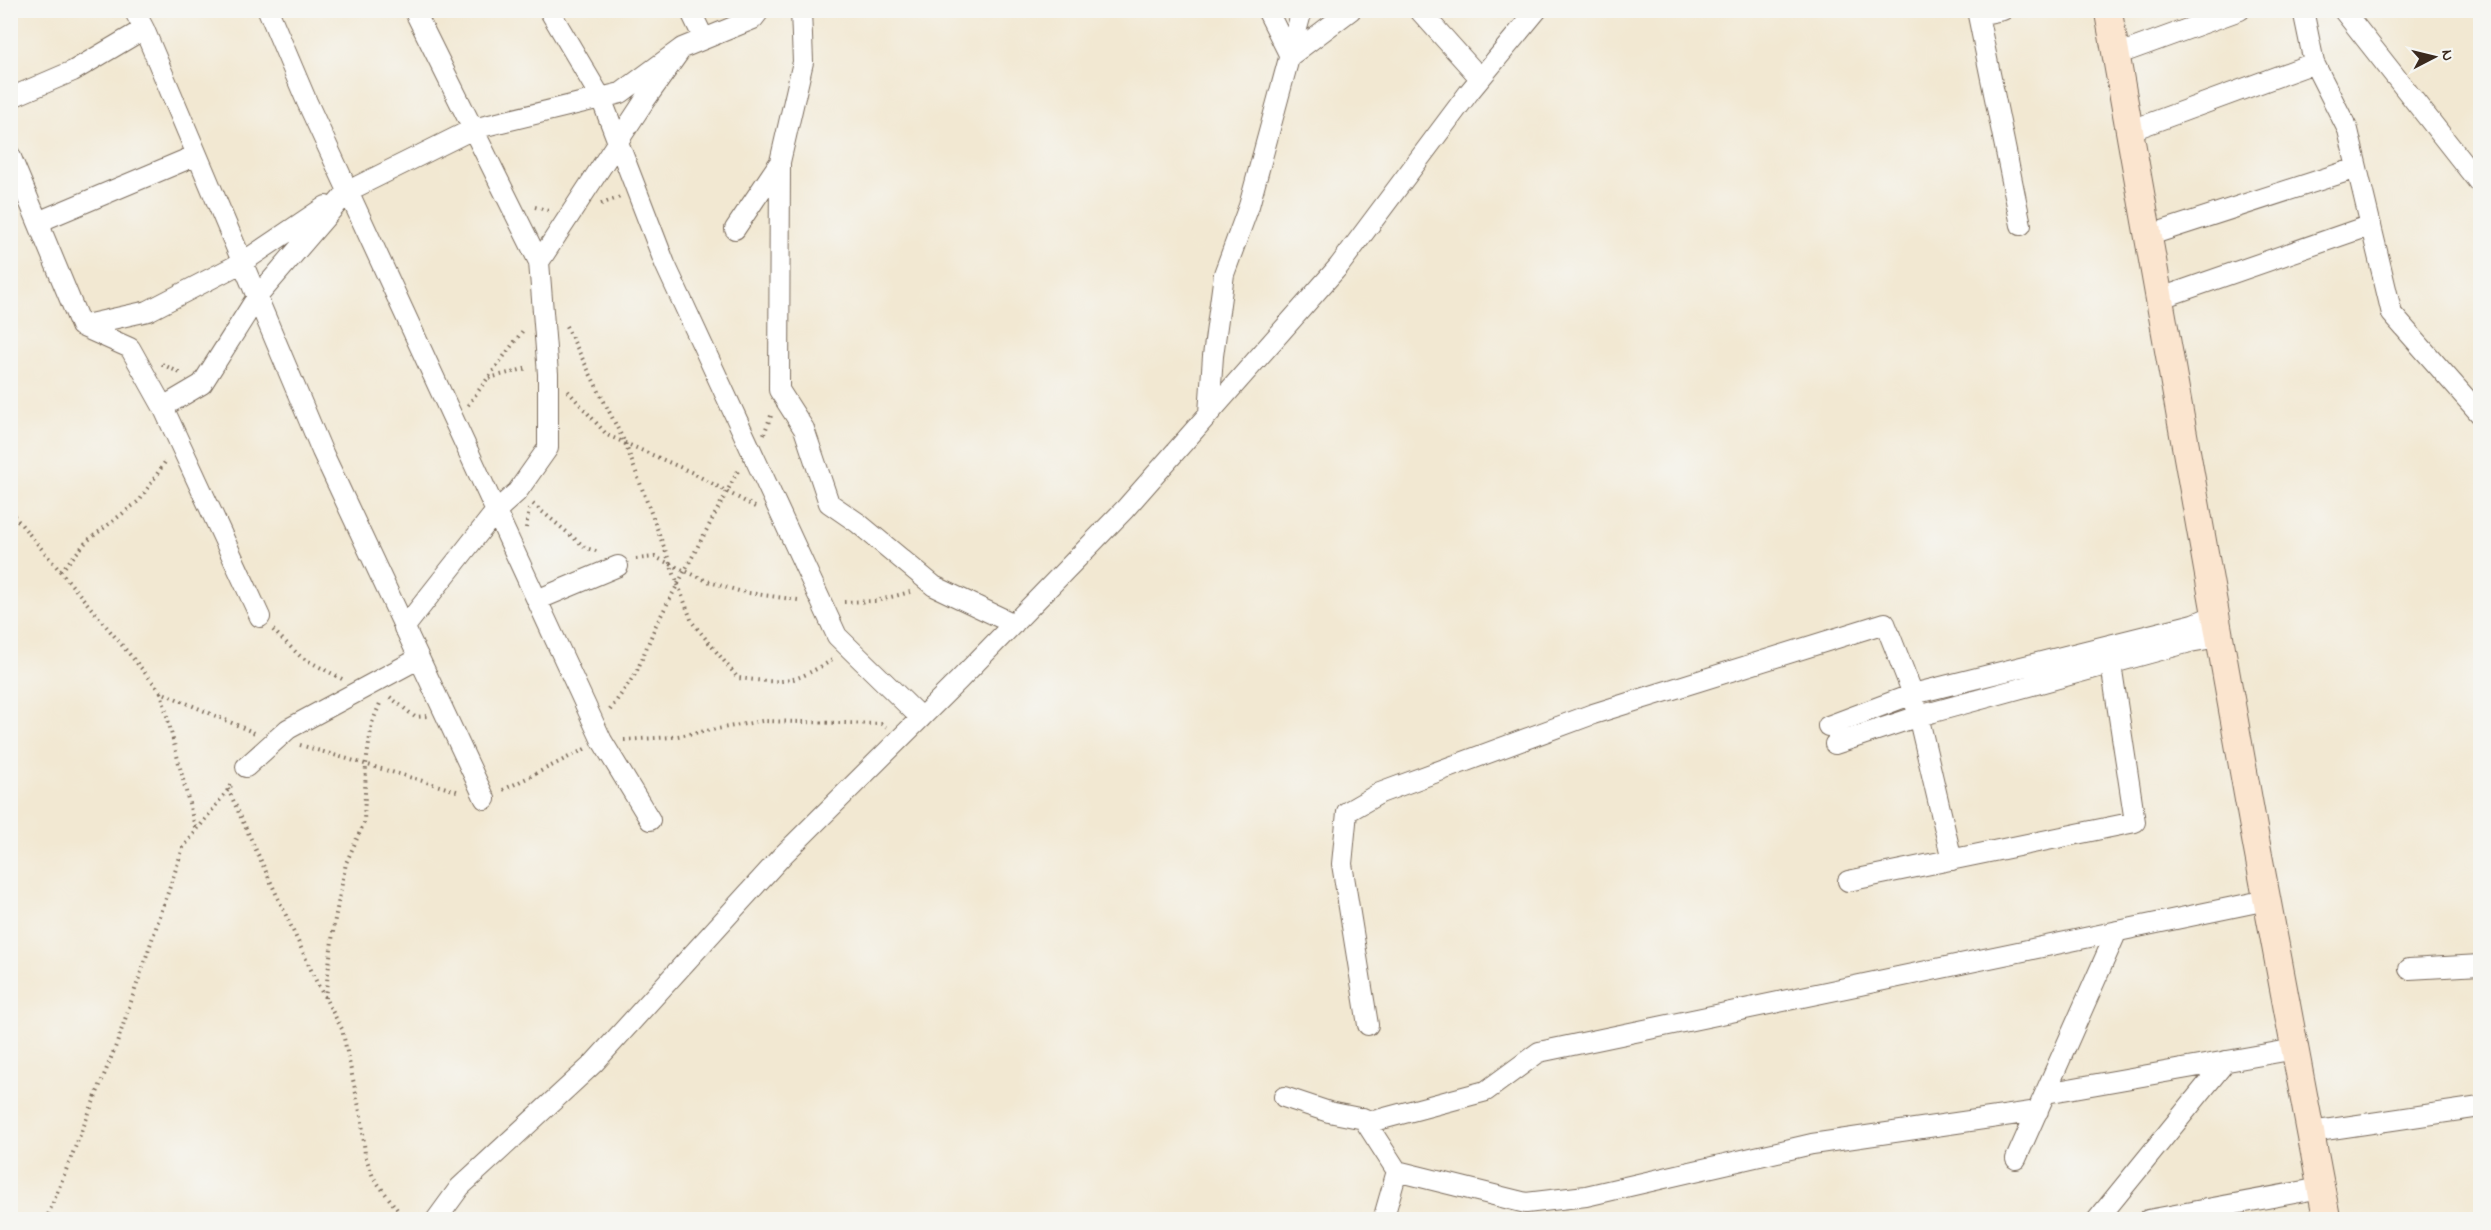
<svg xmlns="http://www.w3.org/2000/svg" width="2491" height="1230" font-family="'Indie Flower',sans-serif">
<style>
.lines{fill:none;stroke-linecap:round;stroke-linejoin:round}
.minor-casing{stroke:#7b6c5d;stroke-width:22}
.secondary-casing{stroke:#7b6c5d;stroke-width:29}
.path{stroke:#7b6c5d;stroke-width:4;stroke-dasharray:1.5 4.5;stroke-linecap:butt}
.minor{stroke:#fff;stroke-width:20}
.secondary{stroke:#fbe5cf;stroke-width:27}
</style>
<rect width="100%" height="100%" fill="#f6f6f2"/>
<filter id="ink" filterUnits="userSpaceOnUse"><feTurbulence type="fractalNoise" baseFrequency=".0167" numOctaves="2"/><feDisplacementMap in="SourceGraphic" scale="12" xChannelSelector="R" yChannelSelector="G"/><feConvolveMatrix kernelMatrix="1 2 1 2 8 2 1 2 1" color-interpolation-filters="sRGB"/></filter>
<filter id="wash" filterUnits="userSpaceOnUse"><feTurbulence type="fractalNoise" baseFrequency=".008" numOctaves="4" result="noise"/><feDisplacementMap in="SourceGraphic" scale="24" xChannelSelector="R" yChannelSelector="G"/><feGaussianBlur stdDeviation="1.35" result="paint"/><feColorMatrix in="noise" values="0 0 0 0 0 0 0 0 0 0 0 0 0 0 0 0 0 1.4 0 .05"/><feComposite in="paint" operator="in"/></filter>
<g filter="url(#wash)">
<rect width="100%" height="100%" fill="#f2e8d2"/>
</g>
<g filter="url(#ink)">
<g class="lines">
<g class="minor-casing">
<path id="minor" d="M134 10 144 29 322 451 485 799
M268 10 307 102 602 741 650 820
M549 10 601 98 665 264 837 636 921 718
M690 10 704 39
M801 10 803 62 780 162 779 390 804 429 829 503 858 523 934 586 1014 624
M1267 10 1290 56 1351 10
M1419 10 1480 78
M2003 10 1978 15 2021 225
M2303 10 2314 63 2348 130 2392 314 2480 414
M2343 10 2480 184
M2116 55 2240 10
M10 98 73 71 144 29
M2129 131 2314 63
M10 155 81 326 130 348 163 407 260 617
M38 222 197 155
M735 229 780 162
M2147 236 2357 168
M539 262 645 100 682 48 753 19 760 10
M2158 299 2371 225
M81 326 148 311 243 262 326 206
M163 407 202 384 257 297 348 191 473 129 621 93 682 48
M1209 413 1213 356 1224 274 1249 206 1302 10
M537 600 618 566
M404 628 496 511 517 492 548 448V374L539 262 414 10
M1828 726 1913 694 1952 860
M1835 744 1919 716 2190 642 2219 637
M246 767 288 729 418 659
M1848 881 2135 822 2111 664
M2409 969 2480 965
M1368 1025 1342 864 1347 812 1380 793 1593 714 1885 623 1913 694 2194 624 2215 615
M2046 1093 2295 1049
M1284 1097 1329 1112 1374 1121 1486 1091 1539 1052 2267 900
M1363 1118 1397 1171 1383 1220
M2311 1132 2480 1107
M2016 1159 2117 931
M1397 1171 1526 1203 1586 1196 1812 1144 2038 1111
M436 1220 460 1187 593 1064 782 856 959 680 1125 509 1339 266 1470 91 1537 10
M2097 1220 2226 1061
M2148 1220 2321 1188"/>
</g>
<g class="secondary-casing">
<path id="secondary" d="M2108 10 2256 842 2327 1220"/>
</g>
<path class="path" d="M601 204 620 197
M535 207 551 211
M566 326 625 443 692 622 738 678C788 684 791 684 834 659
M162 364 182 374
M489 378 528 368
M568 391 607 435 691 472 755 507
M468 405 524 329
M764 434 772 413
M533 504 586 548 599 552
M10 511 161 692 255 733
M526 528 529 509
M636 559 655 557 707 581 742 592 798 600
M61 571 87 541 140 500 167 459
M844 602 876 601 910 592
M273 630 301 657 342 679
M161 692 196 831
M390 697 415 717 427 716
M610 710 636 673 656 625 739 469
M624 740 672 737 762 721 881 724 886 727
M300 745 460 792
M228 789 318 985 342 1029 362 1121 365 1155 373 1177 405 1220
M503 790 585 749
M325 998 334 924 346 863 364 823 366 764 372 723 381 701
M46 1220 117 1043 183 848 234 782"/>
<use href="#minor" class="minor"/>
<use href="#secondary" class="secondary"/>
</g>
</g>
<rect width="2491" height="1230" fill="none" stroke="#f6f6f2" stroke-width="36"/>
<g transform="translate(2434 57) rotate(83)" stroke="#f6f6f2" stroke-width="4.5" paint-order="stroke">
<path d="M0-4.5L10 22L0 15L-10 22Z" fill="#3b2a1e"/>
<text y="-9" font-size="16" font-weight="bold" text-anchor="middle" fill="#3b2a1e">N</text>
</g>
</svg>
